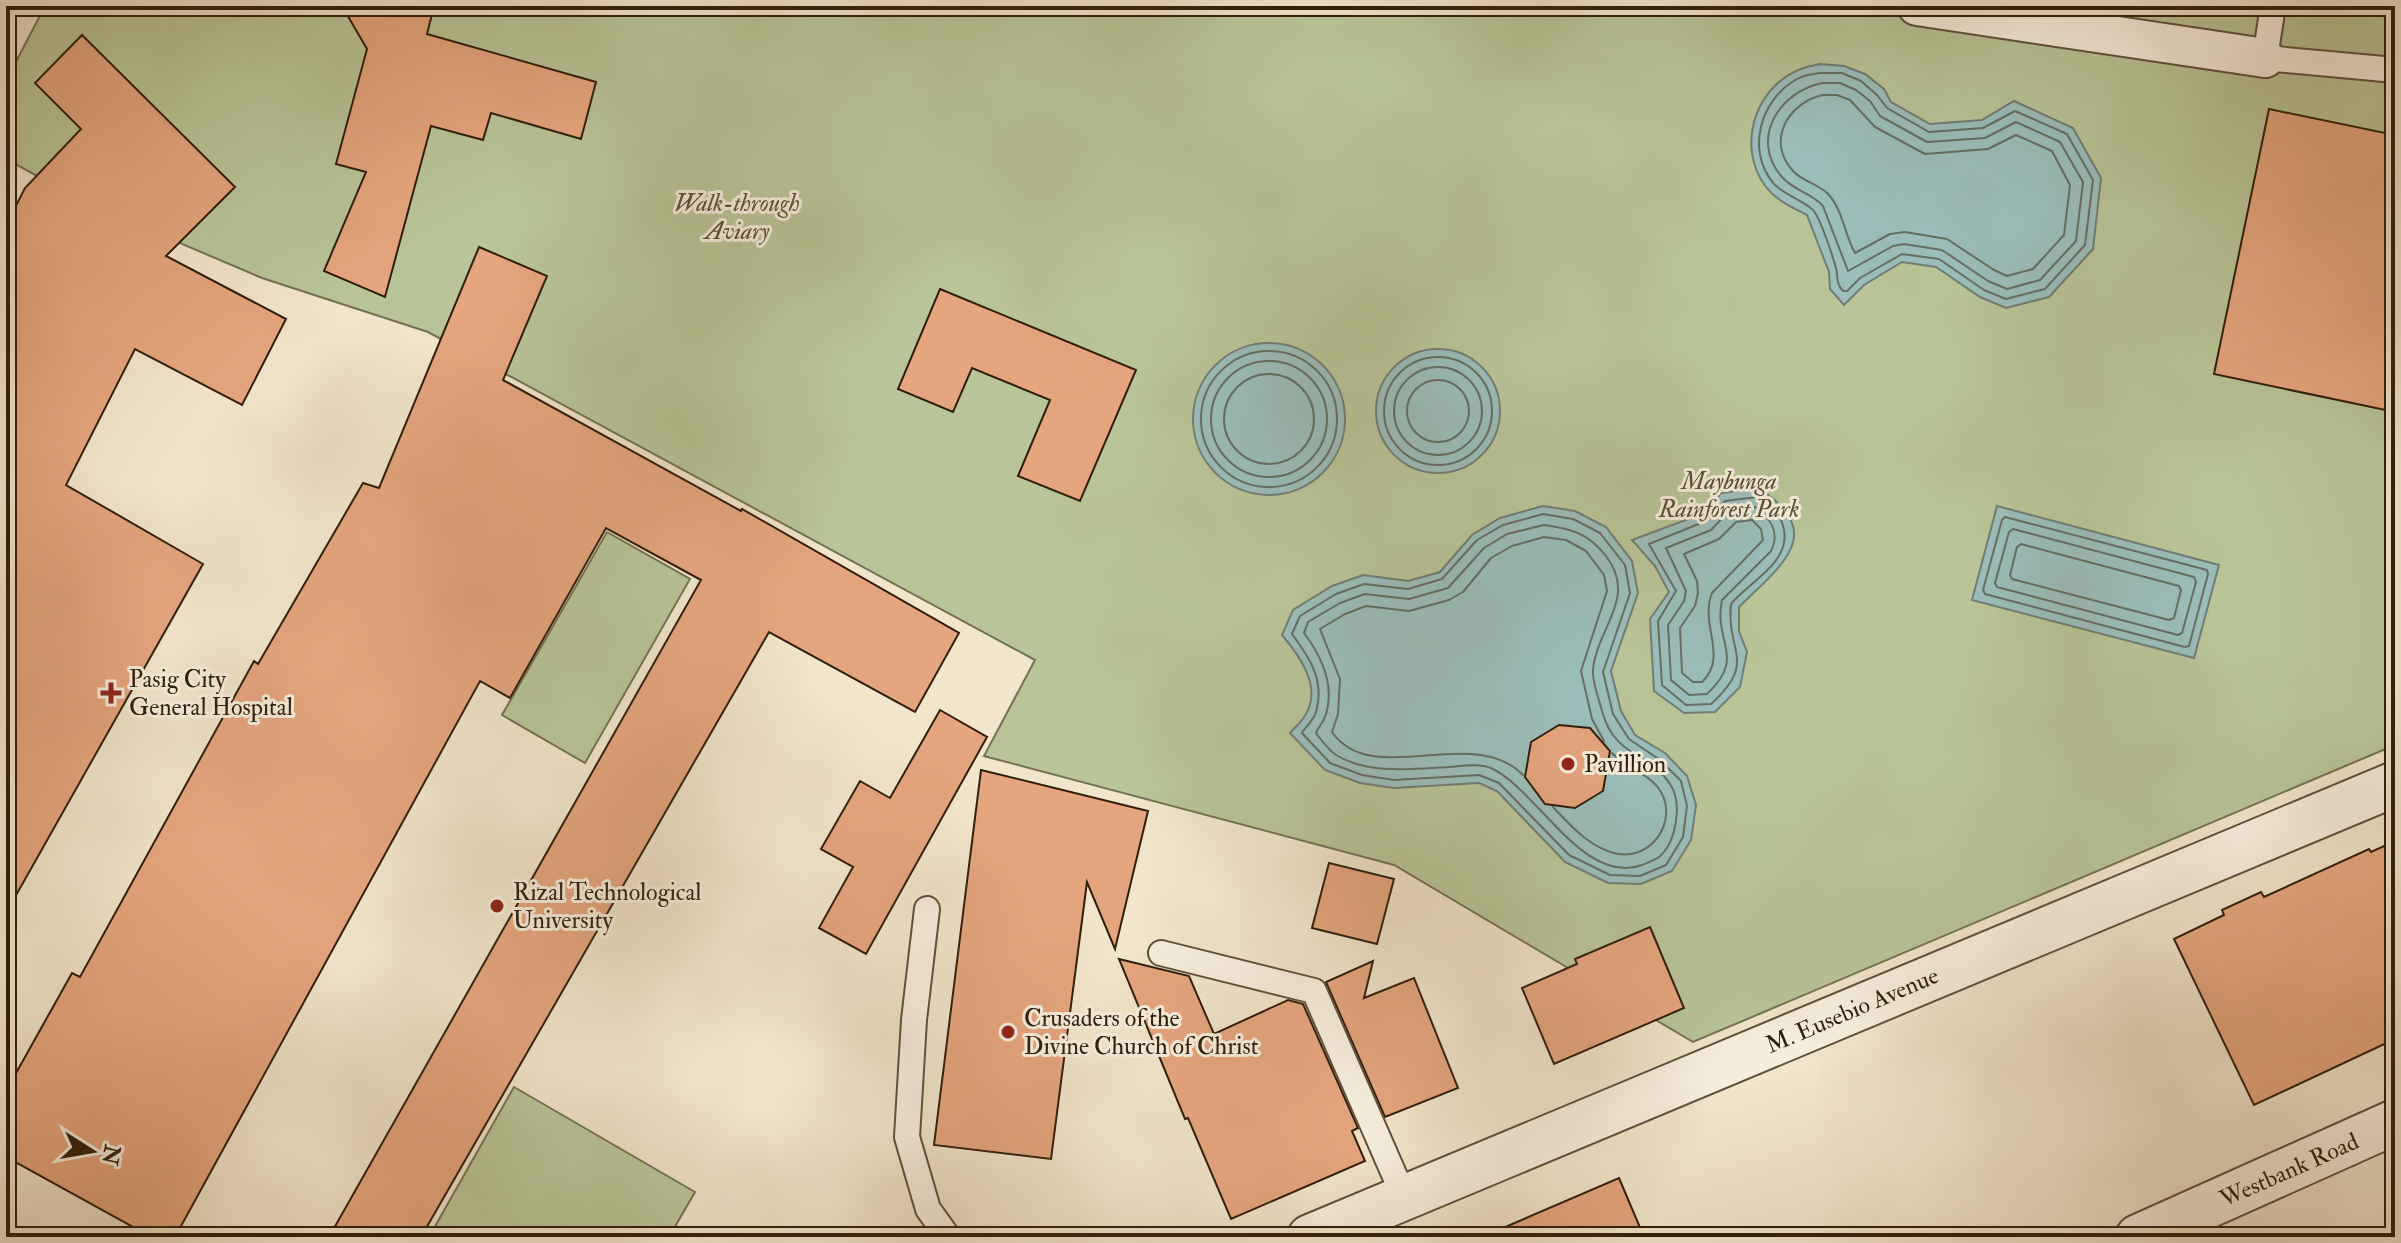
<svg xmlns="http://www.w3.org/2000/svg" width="2401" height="1243" font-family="'IM FELL Double Pica',serif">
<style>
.green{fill:#b9c598;stroke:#747252;stroke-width:2}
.water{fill:#9bbebb;stroke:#707e75;stroke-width:2}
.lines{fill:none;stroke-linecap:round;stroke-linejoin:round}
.shore{stroke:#666e64;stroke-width:2}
.building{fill:#e5a57e;stroke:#301e0c;stroke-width:2}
.service-casing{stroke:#60503c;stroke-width:28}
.pedestrian-casing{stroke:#60503c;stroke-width:42}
.tertiary-casing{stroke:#60503c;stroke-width:48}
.service{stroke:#f6eedd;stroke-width:24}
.pedestrian{stroke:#f6eedd;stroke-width:38}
.tertiary{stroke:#f6eedd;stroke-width:44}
.poi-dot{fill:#8f2418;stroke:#f6eedd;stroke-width:3}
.labels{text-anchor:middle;stroke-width:6;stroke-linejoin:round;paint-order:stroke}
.park-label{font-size:24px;font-style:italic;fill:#595036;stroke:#f6eedd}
.poi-label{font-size:24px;fill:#301e0c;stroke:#f6eedd;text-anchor:start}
.street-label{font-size:24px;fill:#301e0c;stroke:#f6eedd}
</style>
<rect width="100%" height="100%" fill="#f1e5cb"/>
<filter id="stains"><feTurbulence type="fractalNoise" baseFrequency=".0025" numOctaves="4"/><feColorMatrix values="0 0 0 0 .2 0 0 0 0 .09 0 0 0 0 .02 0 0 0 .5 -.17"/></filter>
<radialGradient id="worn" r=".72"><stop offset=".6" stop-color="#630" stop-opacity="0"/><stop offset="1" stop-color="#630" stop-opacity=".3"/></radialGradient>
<path class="green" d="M45 6H2395V745L1693 1042 1394 865 984 756 1035 660 428 332 262 278 86 203 6 159V81Z
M607 532 690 579 585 763 502 715Z
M514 1087 695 1192 669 1237H429Z"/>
<path class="water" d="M1820 64 1844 66 1865 74 1884 89 1891 102 1930 124 1982 120 2014 101 2073 128 2101 178 2093 249 2049 297 2006 308 1980 297 1936 267 1902 262 1864 285 1844 305 1830 289 1829 272 1807 215C1792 207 1777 201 1766 187 1737 149 1753 91 1796 71 1803 67 1812 66 1820 64Z
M1193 419a76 76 0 1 1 152 0a76 76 0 1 1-152 0Z
M1376 411a62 62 0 1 1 124 0a62 62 0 1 1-124 0Z
M1758 488C1830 533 1779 567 1739 607V631L1747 652 1740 687 1715 712 1684 713 1654 691 1650 619 1669 592 1655 566 1632 540 1702 514 1721 493Z
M1543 506 1575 511 1606 527 1632 561 1638 593 1611 671 1621 711 1635 735 1665 753 1687 776 1696 805 1691 840 1672 871 1641 884 1608 883 1565 862 1497 791 1479 783 1394 788 1360 783 1325 770 1290 733C1295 727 1304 720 1307 712 1321 685 1299 655 1282 635L1293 610 1332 586 1363 575 1408 581 1440 572 1472 535 1500 518Z
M1997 506 2219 565 2194 658 1972 600Z"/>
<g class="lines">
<path class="shore" d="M1821 73H1842L1861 81 1877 95 1887 108 1929 132 1983 128 2015 111 2067 134 2093 180 2085 245 2045 289 2006 299 1984 290 1939 259 1902 254 1860 278 1847 291H1843C1836 284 1838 277 1836 268 1832 254 1822 223 1814 211 1808 203 1785 195 1774 184 1745 150 1761 99 1797 79 1804 75 1813 74 1821 73Z
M1822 83H1840L1856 90 1870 101 1880 116 1927 142 1985 138 2016 122 2060 142 2083 182 2076 241 2040 280 2007 289 1988 281 1942 250 1904 244 1893 246 1848 271 1823 206C1812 193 1794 191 1782 177 1749 139 1779 92 1822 83Z
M1823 95H1837L1850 100 1875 127 1925 154 1988 149 2016 135 2052 151 2070 185 2064 235 2033 269 2007 276 1994 270 1947 239 1905 232 1890 234 1855 253C1845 236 1843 211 1829 195 1820 184 1803 182 1793 171 1765 141 1789 102 1823 95Z
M1201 419a68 68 0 1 1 136 0a68 68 0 1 1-136 0Z
M1384 411a54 54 0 1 1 108 0a54 54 0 1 1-108 0Z
M1211 419a58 58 0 1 1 116 0a58 58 0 1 1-116 0Z
M1394 411a44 44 0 1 1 88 0a44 44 0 1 1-88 0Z
M1224 419a45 45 0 1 1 90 0a45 45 0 1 1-90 0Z
M1407 411a31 31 0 1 1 62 0a31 31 0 1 1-62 0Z
M1757 497C1771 505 1781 513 1784 530 1790 563 1750 581 1731 604 1726 653 1758 661 1711 704L1686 705 1662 685 1658 621 1676 591 1649 544 1706 521 1725 501Z
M1755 507C1771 518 1780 533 1771 551L1722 600C1713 642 1747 657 1707 694L1689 695 1671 680 1668 625 1684 601 1686 591 1666 548 1711 530 1730 510Z
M1543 514 1573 519 1600 533 1625 565 1630 593 1603 672 1613 714 1629 739 1660 760 1681 781 1687 806 1683 837 1666 865 1640 876 1610 875 1569 855 1499 783 1479 775 1394 780 1362 775 1330 763 1302 733C1306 726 1314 720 1316 712 1325 681 1310 658 1292 634L1300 616 1336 594 1364 584 1408 589 1442 579 1477 540 1503 525Z
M2005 517 2207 570 2208 574 2189 646 2185 647 1985 594 1983 590 2002 520Z
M1752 520 1761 529 1763 540 1712 593C1699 626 1729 656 1702 682H1693L1682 673 1680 628 1695 606 1698 593 1697 581 1684 554 1719 539 1736 522Z
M1544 525C1572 529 1588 533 1606 556 1638 598 1597 627 1593 670 1592 682 1599 699 1602 711 1614 757 1650 753 1670 784 1683 803 1676 843 1659 857 1655 860 1647 863 1642 865 1583 886 1537 789 1491 768 1478 763 1463 766 1449 767 1413 769 1369 775 1336 755 1329 750 1321 740 1316 733 1318 727 1323 723 1325 717 1336 686 1322 657 1304 633L1308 622 1340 603 1365 594 1409 599 1448 588 1484 548 1507 534Z
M2013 529 2194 577 2196 582 2182 633 2178 635 1997 587 1995 583 2009 532Z
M2021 544 2179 586 2181 590 2174 618 2169 620 2012 579 2010 575 2017 547Z
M1523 775C1473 723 1372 790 1332 732L1338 714 1340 679 1320 629 1345 614 1366 606 1409 611 1449 600 1463 592 1491 558 1512 546 1544 537 1566 540 1586 551 1604 575 1607 591 1581 671 1592 719 1604 741
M1553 807C1571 826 1591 849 1618 854 1654 859 1677 820 1661 792 1650 773 1625 768 1612 753"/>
</g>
<path class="building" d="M342 6H434L427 34 596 82 581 139 491 113 483 140 431 126 385 297 324 271 366 172 336 164 367 49Z
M82 35 235 187 166 256 286 319 242 405 135 349 66 485 203 564 6 913V225L25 188 81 129 35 83Z
M2269 109 2395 135V412L2214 374Z
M479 247 547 276 503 380 741 511 742 509 959 633 915 712 769 632 421 1237H329L701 580 606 528 510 698 480 681 175 1237H151L6 1157V1091L72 973 80 977 254 661 258 664 363 483 379 488Z
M940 289 1136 370 1080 501 1018 476 1050 400 972 368 953 412 898 389Z
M940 710 987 737 866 954 819 928 853 867 821 849 860 781 890 798Z
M1559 725 1590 728 1610 751 1603 791 1575 808 1545 804 1525 777 1531 742Z
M981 770 1148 811 1115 949 1087 882 1051 1159 934 1145Z
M2395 841V1039L2254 1105 2174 939 2224 915 2222 910 2261 892 2264 897 2369 849 2371 852Z
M1329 863 1394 879 1377 944 1312 928Z
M1650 927 1684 1008 1554 1064 1522 988 1577 964 1575 959Z
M1119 959 1189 976 1214 1034 1288 1000 1303 1004 1358 1128 1352 1131 1365 1161 1231 1219 1188 1118 1185 1119Z
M1373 961 1364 998 1414 978 1458 1088 1385 1117 1326 982Z
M1619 1178 1644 1237H1482Z"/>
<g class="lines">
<g class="service-casing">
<path id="service" d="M2273 6 2265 58 2395 70
M927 909 914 1020 907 1137 928 1209 948 1237
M1161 953 1314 991 1404 1197"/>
</g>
<g class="pedestrian-casing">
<path id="pedestrian" d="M1917 6 2265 58"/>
</g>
<g class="tertiary-casing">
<path id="tertiary" d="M1310 1237 2395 784
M2138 1237 2395 1122"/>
</g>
<use href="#service" class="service"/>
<use href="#pedestrian" class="pedestrian"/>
<use href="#tertiary" class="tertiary"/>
</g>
<g class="poi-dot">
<path d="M107 681h8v8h8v8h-8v8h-8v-8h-8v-8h8z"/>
<circle cx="1568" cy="764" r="8"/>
<circle cx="497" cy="906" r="8"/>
<circle cx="1008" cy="1032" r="8"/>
</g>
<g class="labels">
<g class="park-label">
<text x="737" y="211">Walk-through<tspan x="737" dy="28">Aviary</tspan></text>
<text x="1729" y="489">Maybunga<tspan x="1729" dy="28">Rainforest Park</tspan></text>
</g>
<g class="poi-label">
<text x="129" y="687">Pasig City<tspan x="129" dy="28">General Hospital</tspan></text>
<text x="1584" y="772">Pavillion</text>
<text x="513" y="900">Rizal Technological<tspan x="513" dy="28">University</tspan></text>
<text x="1024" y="1026">Crusaders of the<tspan x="1024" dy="28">Divine Church of Christ</tspan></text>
</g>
<g class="street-label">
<text transform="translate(1852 1010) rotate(-23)" y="8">M. Eusebio Avenue</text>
<text transform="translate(2289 1170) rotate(-24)" y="8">Westbank Road</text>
</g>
</g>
<rect width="2401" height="1243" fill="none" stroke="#f1e5cb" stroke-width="32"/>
<rect x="8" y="8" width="2385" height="1227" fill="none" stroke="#301e0c" stroke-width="4"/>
<rect x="16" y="16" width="2369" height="1211" fill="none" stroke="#301e0c" stroke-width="2"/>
<g transform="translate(92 1151) rotate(101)" stroke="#f6eedd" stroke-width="6" paint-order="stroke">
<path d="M0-6L14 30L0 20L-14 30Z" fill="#301e0c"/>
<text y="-12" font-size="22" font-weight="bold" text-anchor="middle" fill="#301e0c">N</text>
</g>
<rect width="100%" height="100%" filter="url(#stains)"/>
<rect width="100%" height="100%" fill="url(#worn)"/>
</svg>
